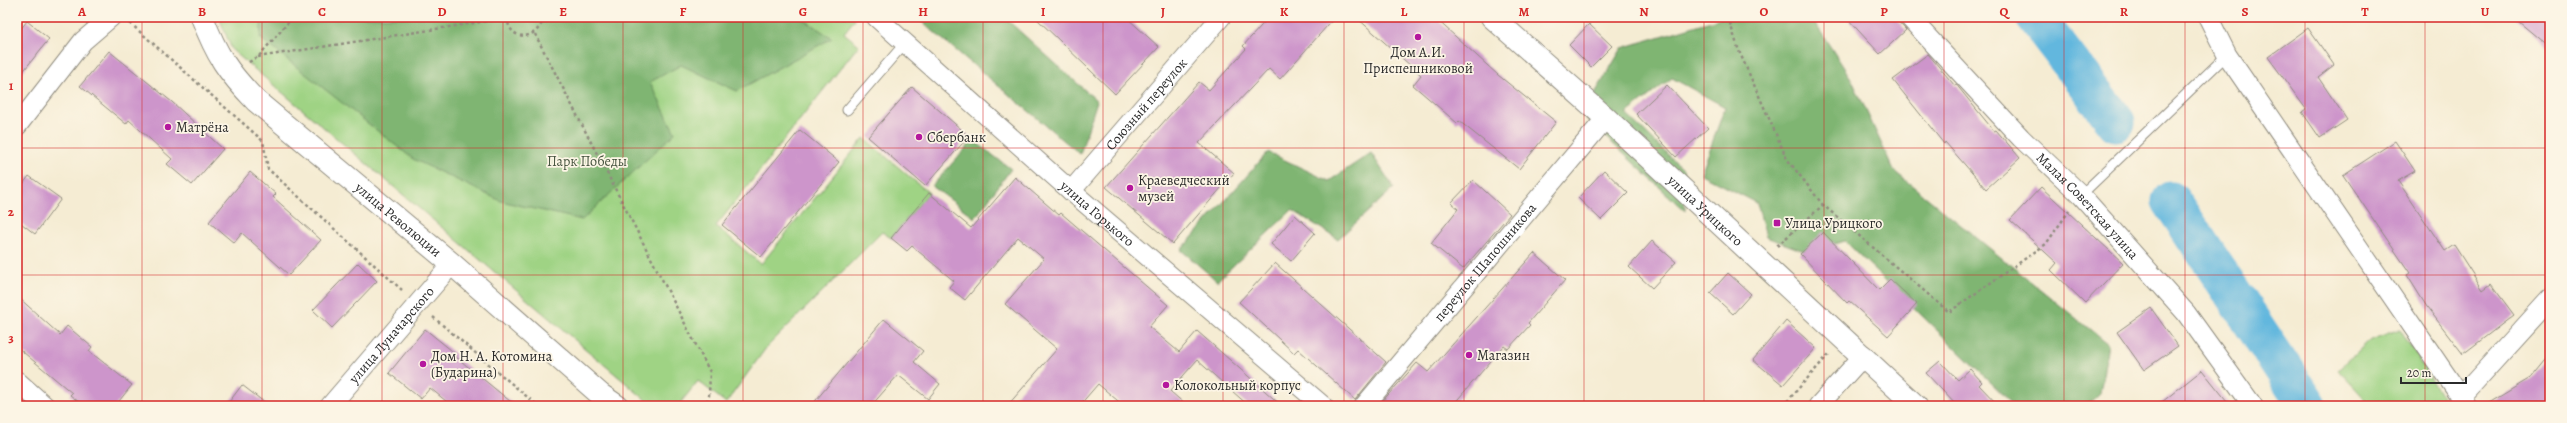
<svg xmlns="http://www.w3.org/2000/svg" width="2567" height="423" font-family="Alegreya,serif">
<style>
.green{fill:#9fd384;stroke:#657f58}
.forest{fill:#7fb572;stroke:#55704e}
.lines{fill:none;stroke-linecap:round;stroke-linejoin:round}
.river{stroke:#62b7de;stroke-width:39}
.building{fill:#cd95cb}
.lane-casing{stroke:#908c7f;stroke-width:11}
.street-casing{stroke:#908c7f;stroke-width:21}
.secondary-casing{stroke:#908c7f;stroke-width:24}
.path{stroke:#908c7f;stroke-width:2.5;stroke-dasharray:3 3;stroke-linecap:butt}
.lane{stroke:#fff;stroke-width:9}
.street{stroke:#fff;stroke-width:19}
.secondary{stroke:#fff;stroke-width:22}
.grid{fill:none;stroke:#d62828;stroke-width:1;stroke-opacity:0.55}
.poi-dot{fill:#b5179e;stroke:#fcf5e5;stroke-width:1.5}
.labels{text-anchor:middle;stroke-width:3.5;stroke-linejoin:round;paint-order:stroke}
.poi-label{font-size:14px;fill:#2b2b2b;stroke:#fcf5e5;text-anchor:start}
.street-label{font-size:14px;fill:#2b2b2b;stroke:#fcf5e5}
.park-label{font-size:14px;fill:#485541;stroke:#fcf5e5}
.neatline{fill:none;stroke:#d62828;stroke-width:1.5}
.grid-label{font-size:13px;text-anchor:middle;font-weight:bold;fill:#d62828}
</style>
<rect width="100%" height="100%" fill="#fcf5e5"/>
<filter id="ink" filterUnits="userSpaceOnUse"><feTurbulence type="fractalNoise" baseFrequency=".025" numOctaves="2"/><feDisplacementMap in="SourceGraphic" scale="8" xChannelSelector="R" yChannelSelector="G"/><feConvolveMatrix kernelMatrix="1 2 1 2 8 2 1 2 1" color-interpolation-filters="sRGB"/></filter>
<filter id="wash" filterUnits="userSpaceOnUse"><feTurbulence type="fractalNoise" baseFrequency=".012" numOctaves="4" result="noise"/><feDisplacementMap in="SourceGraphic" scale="16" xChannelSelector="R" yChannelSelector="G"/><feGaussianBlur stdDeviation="0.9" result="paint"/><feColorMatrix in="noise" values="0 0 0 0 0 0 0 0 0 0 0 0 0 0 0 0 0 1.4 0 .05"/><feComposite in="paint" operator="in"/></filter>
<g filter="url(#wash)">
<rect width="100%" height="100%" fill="#f5ecd3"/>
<path class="green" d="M219 17H852L855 19 844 33 859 45 716 226 761 264 864 138 929 193 891 238 882 232 766 348 726 403 698 381 678 406H653L232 50Z
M2400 329 2448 406H2372L2338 370 2369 341Z"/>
<path class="forest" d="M262 17H800L832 38 737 91 681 65 650 82 675 133 582 220 501 201 413 159 260 38Z
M916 17H1004L1097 101 1080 154Z
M1724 17H1811L1852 80 1894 171 2108 344 2100 394 2087 406H2015L1845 241 1807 252 1766 237 1757 203 1701 174 1725 107 1672 78 1626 114 1684 170 1685 211 1582 115 1622 48Z
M973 140 1011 169 975 218 932 186Z
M1268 152 1329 181 1371 153 1394 188 1338 239 1292 210 1217 281 1181 250Z"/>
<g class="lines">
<path class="river" d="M2035 17 2116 122
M2171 201 2308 406"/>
</g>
<g id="blocks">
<path class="building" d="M1035 17H1126L1159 47 1115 94Z
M1269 17H1335L1280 79 1269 69 1199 143 1234 173 1173 244 1106 187 1199 82 1209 90 1246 49 1243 46Z
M1356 17H1434L1498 75 1556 122 1519 169 1459 121 1457 123 1413 85 1421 75Z
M1846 17H1894L1906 30 1880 54Z
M2513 17H2550V48Z
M27 21 49 39 17 79V34Z
M1589 24 1612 46 1591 67 1569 45Z
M2308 28 2334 65 2318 77 2347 120 2320 138 2302 112 2306 109 2268 57Z
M109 51 172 102 223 149 192 185 167 164 172 159 129 120 126 124 80 86Z
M1928 54 1955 86 1957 85 1959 88 1994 131 1996 130 2020 158 1986 189 1945 142 1944 144 1893 80Z
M1667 85 1708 128 1676 157 1636 114Z
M912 87 969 136 925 186 868 137Z
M800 130 839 162 761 257 722 225Z
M2395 141 2415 171 2398 181 2445 251 2454 245 2483 290 2491 284 2514 315 2463 354 2427 307 2407 275 2410 273 2343 175Z
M1604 170 1628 193 1601 220 1578 198Z
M250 172 276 194 273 197 321 240 289 275 242 233 234 243 209 222Z
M29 176 61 199 35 234 17 220V192Z
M1015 177 1059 215 1061 213 1168 305 1149 327 1179 352 1197 331 1282 406H1249L1197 360 1170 391 1187 406H1124L1098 384 1079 406H1007L1057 349 1005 304 1044 259 1018 237 965 300 949 287 954 281 912 246 907 251 891 238 929 193 971 228Z
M1473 180 1510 214 1463 269 1431 243 1458 209 1451 203Z
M2041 187 2123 263 2085 303 2051 270 2057 263 2010 220Z
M1295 215 1315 233 1291 261 1271 244Z
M1823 232 1879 290 1890 279 1917 304 1888 336 1849 301 1847 303 1800 254Z
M1652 241 1676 262 1652 288 1629 267Z
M1534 253 1565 280 1528 323 1530 325 1508 349 1504 346 1452 406H1378L1417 363 1428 372Z
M358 263 377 281 332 328 313 310Z
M1275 263 1386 362 1355 400 1298 349 1294 353 1239 302Z
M1728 273 1751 294 1733 314 1710 293Z
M17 296 60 335 67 326 92 347 89 351 132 385 115 406H84L70 395 72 393 17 347Z
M2151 308 2178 346 2144 370 2117 332Z
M884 319 923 351 914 362 940 384 928 399 898 375 871 406H811Z
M1786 321 1816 348 1783 385 1753 360Z
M425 329 457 355 456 357 516 406H452L430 388 421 399 389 373Z
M2550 355V406H2484L2532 377Z
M1940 361 1958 380 1970 369 1982 382 1979 385 1999 406H1957L1926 373Z
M2202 370 2231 406H2157Z
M242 385 269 406H226Z"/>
</g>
</g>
<g filter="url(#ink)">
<use href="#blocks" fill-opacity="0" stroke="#908c7f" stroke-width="1"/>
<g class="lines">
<g class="lane-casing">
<path id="lane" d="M847 110 905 43
M2081 195 2227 55"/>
</g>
<g class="street-casing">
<g id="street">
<path id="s1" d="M876 17 1071 191 1323 406"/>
<path id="s2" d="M1909 17 2021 138 2081 195 2186 313 2253 406"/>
<path d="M2208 17 2227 55 2467 406"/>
<path d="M17 126 83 41 111 17"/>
<path id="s3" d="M1071 191 1221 17"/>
<path d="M17 381 45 406"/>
<path d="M2461 397 2550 299"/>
<path id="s4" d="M330 406 452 264"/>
<path id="s5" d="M1364 406 1606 118"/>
<path d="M1818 406 1864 355"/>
</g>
</g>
<g class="secondary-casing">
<g id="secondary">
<path id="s6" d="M202 17C217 56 227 71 256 101L452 264 601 395 617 406"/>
<path id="s7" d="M1492 17 1606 118 1916 406"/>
</g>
</g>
<path class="path" d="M507 17C509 43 538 41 544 17
M805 17 847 20
M1728 17 1739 51 1787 159 1823 205
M130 23 263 141 268 169 402 290
M535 34 710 372 709 396 705 406
M258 57 506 18
M249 62 258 57 293 17
M1777 246 1823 205 1949 312 2046 244 2069 211
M433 317 538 406
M1783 406 1829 354"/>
<use href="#lane" class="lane"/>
<use href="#street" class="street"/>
<use href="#secondary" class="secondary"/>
</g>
</g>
<path class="grid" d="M142 17V406M262 17V406M382 17V406M503 17V406M623 17V406M743 17V406M863 17V406M983 17V406M1103 17V406M1223 17V406M1344 17V406M1464 17V406M1584 17V406M1704 17V406M1824 17V406M1944 17V406M2064 17V406M2185 17V406M2305 17V406M2425 17V406M17 148H2550M17 275H2550"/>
<g class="poi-dot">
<circle cx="1418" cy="37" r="4"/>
<circle cx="168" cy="127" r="4"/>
<circle cx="919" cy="137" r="4"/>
<circle cx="1130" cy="188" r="4"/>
<rect x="1773" y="219" width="8" height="8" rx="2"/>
<circle cx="1469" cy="355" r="4"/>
<circle cx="423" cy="364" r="4"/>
<circle cx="1166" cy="385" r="4"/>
</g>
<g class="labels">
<g class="poi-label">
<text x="1418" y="57" text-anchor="middle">Дом А.И.<tspan x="1418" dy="16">Приспешниковой</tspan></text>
<text x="176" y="132">Матрёна</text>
<text x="927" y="142">Сбербанк</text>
<text x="1138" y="185">Краеведческий<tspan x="1138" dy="16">музей</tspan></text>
<text x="1785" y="228">Улица Урицкого</text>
<text x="1477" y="360">Магазин</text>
<text x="431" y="361">Дом Н. А. Котомина<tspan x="431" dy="16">(Бударина)</tspan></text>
<text x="1174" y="390">Колокольный корпус</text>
</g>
<g class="street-label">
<text dy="5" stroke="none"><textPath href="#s3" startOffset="115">Союзный переулок</textPath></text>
<text dy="5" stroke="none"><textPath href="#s2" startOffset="260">Малая Советская улица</textPath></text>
<text dy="5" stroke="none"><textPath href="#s7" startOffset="288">улица Урицкого</textPath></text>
<text dy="5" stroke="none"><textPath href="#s1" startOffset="296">улица Горького</textPath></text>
<text dy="5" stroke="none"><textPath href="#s6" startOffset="286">улица Революции</textPath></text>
<text dy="5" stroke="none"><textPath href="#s5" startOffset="188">переулок Шапошникова</textPath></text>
<text dy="5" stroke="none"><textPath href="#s4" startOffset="94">улица Луначарского</textPath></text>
</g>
<g class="park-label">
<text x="587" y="166">Парк Победы</text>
</g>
</g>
<rect width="2567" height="423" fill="none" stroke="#fcf5e5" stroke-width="44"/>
<path d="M2401 377v6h65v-6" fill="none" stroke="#2b2b2b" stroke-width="2"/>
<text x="2407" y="377" font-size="12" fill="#2b2b2b" stroke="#fcf5e5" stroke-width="3" paint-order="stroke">20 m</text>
<rect x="22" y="22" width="2523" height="379" class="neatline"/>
<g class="grid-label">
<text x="82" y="16">A</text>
<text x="202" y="16">B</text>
<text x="322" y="16">C</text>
<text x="442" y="16">D</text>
<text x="563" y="16">E</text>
<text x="683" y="16">F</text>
<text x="803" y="16">G</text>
<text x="923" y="16">H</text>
<text x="1043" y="16">I</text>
<text x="1163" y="16">J</text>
<text x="1284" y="16">K</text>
<text x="1404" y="16">L</text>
<text x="1524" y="16">M</text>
<text x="1644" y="16">N</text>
<text x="1764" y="16">O</text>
<text x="1884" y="16">P</text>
<text x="2004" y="16">Q</text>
<text x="2124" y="16">R</text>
<text x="2245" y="16">S</text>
<text x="2365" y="16">T</text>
<text x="2485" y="16">U</text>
<text x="11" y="90">1</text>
<text x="11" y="216">2</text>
<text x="11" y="342">3</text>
</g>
</svg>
